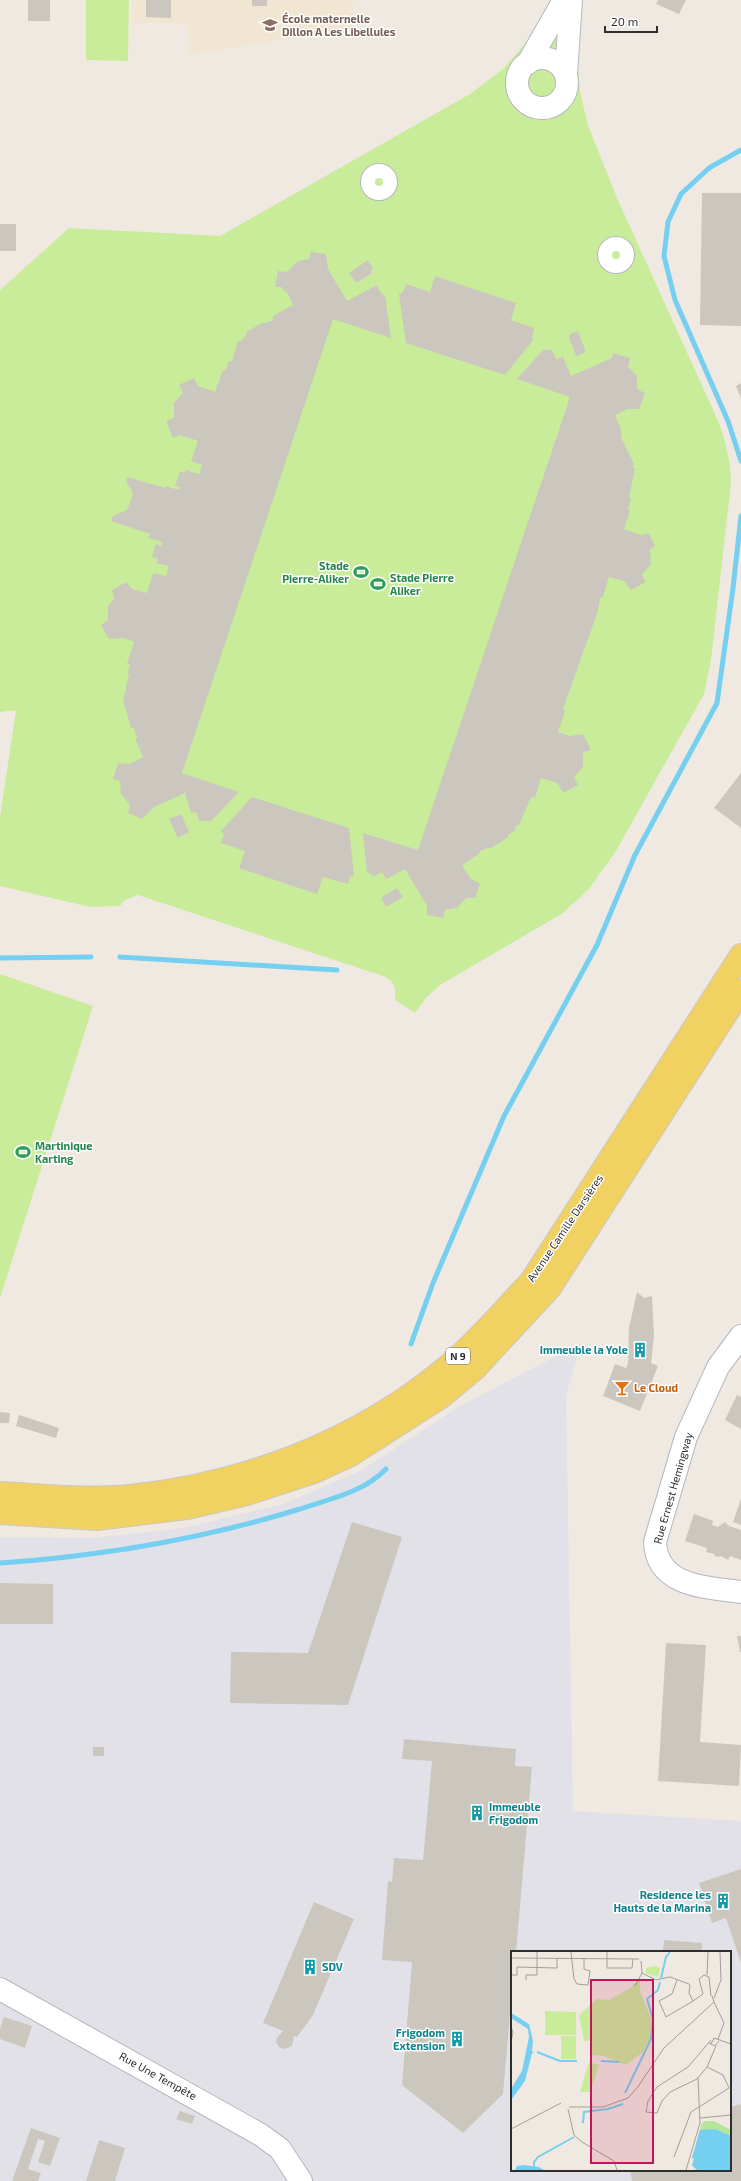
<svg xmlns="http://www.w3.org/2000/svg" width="741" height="2181" font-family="'Exo 2',sans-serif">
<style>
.industrial{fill:#e3e1e8;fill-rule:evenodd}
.education{fill:#f0e6d1}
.pitch{fill:#c9ec9a}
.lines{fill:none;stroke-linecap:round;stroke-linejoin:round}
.stream{stroke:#75cff0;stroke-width:5}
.building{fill:#cbc7bf}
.minor-casing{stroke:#b4b7c1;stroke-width:24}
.major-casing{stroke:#c9c9c9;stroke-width:24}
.minor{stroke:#fff;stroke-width:22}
.major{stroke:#f2d163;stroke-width:22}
.labels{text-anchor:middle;stroke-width:3;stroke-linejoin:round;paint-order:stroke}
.shield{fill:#fff;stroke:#6d6d6d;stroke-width:1}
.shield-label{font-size:10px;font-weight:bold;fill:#2e2e2e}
.education-label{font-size:11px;font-weight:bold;fill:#785e54;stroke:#fff;text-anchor:start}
.leisure-label{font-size:11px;font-weight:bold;fill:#27864d;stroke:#fff;text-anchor:start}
.street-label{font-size:11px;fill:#2e2e2e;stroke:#fff}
.culture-label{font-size:11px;font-weight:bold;fill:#0d838f;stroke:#fff;text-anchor:end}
.food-label{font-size:11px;font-weight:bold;fill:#c56008;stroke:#fff;text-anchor:start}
.inset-river{fill:none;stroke:#75cff0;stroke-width:2}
.inset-road{fill:none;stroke:#a29e99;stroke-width:1}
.view{fill:#c2185b;fill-opacity:0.15;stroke:#c2185b;stroke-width:2}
.inset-edge{fill:none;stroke:#2e2e2e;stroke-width:2}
</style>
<rect width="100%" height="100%" fill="#efe9e1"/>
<path class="industrial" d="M581 1343 566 1396 573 1811 741 1821V2181H0V1537L92 1538 182 1528 283 1504 362 1470 458 1407ZM512 1952H730V2170H512Z"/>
<path class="education" d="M132 0H353L352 28 189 55 188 23H132Z"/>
<path class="pitch" d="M86 0H129L128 61 86 60Z
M550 0H582L577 56 580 91 588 126 617 198 719 423C726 443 731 462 731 483L711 660 704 694 616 851 589 889 563 913 440 985 426 998 415 1013 395 1000C396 989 396 984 386 977L138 895 125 900 120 906 90 907 0 886V817L16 710 0 712V290L69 228 220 236 470 94 504 68 530 38Z
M0 974 93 1006 0 1298Z"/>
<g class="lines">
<path class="stream" d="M741 150 709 168 681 194 668 222 664 256 675 300 728 421 741 461
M120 957 337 970
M0 958 91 957
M411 1344 433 1283 504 1116 597 945 635 855 717 703 733 588 741 516
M0 1563C102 1556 202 1539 300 1509 330 1499 364 1492 386 1469"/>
</g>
<path class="building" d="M28 0H50V21H28Z
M146 0H171V18L146 17Z
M252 0H267V6H252Z
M658 0H686L679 14 656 4Z
M702 193H741V326L700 325Z
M0 224H16V251H0Z
M311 252 326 254 328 269 347 301 377 285 381 293 385 296 391 338 333 319 182 773 239 792 211 821H199L196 812 191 813 185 793 154 807 142 819 128 813 130 805 121 794 120 781 113 779 118 763 129 764 143 757 135 738 137 737 134 728H131L123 701 129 674H127L130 665 127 664 134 642 124 638 109 639 101 625 108 620V606L114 599 112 590 126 582 132 589 147 593 153 573 166 576 169 566 156 563 158 558 152 557 156 544 161 546 162 542 148 538 150 534 111 521 113 516 127 510 133 494 126 481 127 477 165 488 166 486 179 490 180 487 175 486 180 471 185 473V470L199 474 202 465 191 461 198 441 180 435 173 438 166 421 174 418V403L183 393 179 385 194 378 198 386 215 392 223 370 225 371 229 361H232L238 341H241L247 333 246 332 262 323H266L273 320V316L293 305 288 294 281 287H275L278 271 287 272 298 261 309 259Z
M368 260 373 269 371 271 372 273 356 283 349 273Z
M435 276 516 303 511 320 534 328 532 339 533 340 505 375 406 343 399 294 403 292 406 284 430 292Z
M578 331 586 352 576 356 569 338 570 334Z
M543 350H552L556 359 563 357 571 376 612 358 613 353 630 358 628 367 637 376V389L645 393 639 409H628L615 415 622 432 621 437 634 464 633 467 635 469 629 498 631 499 628 509 630 511 624 529 641 535 649 533 655 546 650 550 651 564 642 575 646 582 631 590 624 581 609 577 603 597 600 598 598 611 563 709 565 711 558 732 569 736 583 734 591 750 583 752V767L574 777 578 785 563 793 557 783 541 778 535 798 531 797 519 825 516 826 514 832 510 833 507 838 491 848H487L479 852V854L462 865 470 878 480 884 475 898H466L457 908 445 910 443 918 427 915V906L405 869 386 879 382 872 373 877 370 873H367L363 833 418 850 570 397 517 379Z
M741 383V398L736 386Z
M741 773V828L714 808Z
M252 797 349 828 354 875 350 877 348 884 323 877 317 894 239 868 245 851 221 843 224 834 221 831Z
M181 814 189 832 178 838 169 819Z
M397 888 403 897 386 907 382 900 383 896Z
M637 1292 644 1298 652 1296 654 1336 651 1363 658 1366 640 1411 603 1396 615 1364 626 1368 628 1363 629 1328Z
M737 1395 741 1397V1429L725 1420Z
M0 1412 10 1413 9 1423H0Z
M19 1415 59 1428 56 1438 16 1426Z
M741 1499V1525L733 1522Z
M694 1514 713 1521 712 1525 718 1527 725 1522 729 1526 741 1530V1560L730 1556 728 1560 721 1556 716 1557 714 1554 706 1552 707 1548 685 1541Z
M352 1522 402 1537 348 1705 230 1703 231 1652 308 1653Z
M0 1583 53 1584V1624H0Z
M737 1636H741V1652H740Z
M666 1643 706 1645 700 1742 741 1745 739 1786 658 1781Z
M404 1739 516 1749 515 1766 532 1767 516 1952H512V1992L503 2094 463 2133 402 2085 412 1962 382 1960 388 1881 392 1882 394 1858 423 1860 432 1761 402 1759Z
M93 1747H104V1756H93Z
M741 1869V1963L726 1918 712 1923 699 1883Z
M314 1902 354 1919 313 2015 297 2037 294 2036 292 2046 285 2049 279 2047 276 2042 277 2038 283 2031 263 2023Z
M664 1940 702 1943V1952H663Z
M4 2017 32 2026 25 2048 0 2039V2029Z
M741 2104V2181H632L630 2170H730V2107Z
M180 2111 195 2116 192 2124 176 2119Z
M31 2128 60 2138 50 2166 38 2162 45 2141 38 2139 28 2169 41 2173 38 2181H12Z
M99 2140 125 2148 115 2181H86Z"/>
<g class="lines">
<g class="minor-casing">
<path id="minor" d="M517 83a25 25 0 1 1 50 0a25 25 0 1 1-50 0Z
M528 63 564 0
M566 74 571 0
M372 182a7 7 0 1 1 14 0a7 7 0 1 1-14 0Z
M609 255a7 7 0 1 1 14 0a7 7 0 1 1-14 0Z
M741 1336 718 1367 686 1437 655 1542C657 1587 706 1587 741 1592
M0 1989 261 2135 280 2149 301 2181"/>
</g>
<g class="major-casing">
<path id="major" d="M0 1493C43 1495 87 1500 130 1496 244 1484 355 1442 444 1369 476 1343 503 1310 531 1281L741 955
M0 1513 97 1519 187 1508 247 1494 314 1472 351 1455 440 1398 475 1369 550 1288 741 991"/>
</g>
<use href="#minor" class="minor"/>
<use href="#major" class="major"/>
</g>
<defs>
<g id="school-bare" transform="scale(1.2)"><path d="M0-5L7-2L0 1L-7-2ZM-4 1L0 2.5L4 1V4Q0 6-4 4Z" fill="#8d6e63" stroke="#fff" stroke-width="2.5" paint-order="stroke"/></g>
<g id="stadium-bare" transform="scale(1.2)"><path d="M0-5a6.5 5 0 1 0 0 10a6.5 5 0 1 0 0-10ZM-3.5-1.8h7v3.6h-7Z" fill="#2e9e5b" stroke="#fff" stroke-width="2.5" paint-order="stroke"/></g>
<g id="building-bare" transform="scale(1.2)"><path d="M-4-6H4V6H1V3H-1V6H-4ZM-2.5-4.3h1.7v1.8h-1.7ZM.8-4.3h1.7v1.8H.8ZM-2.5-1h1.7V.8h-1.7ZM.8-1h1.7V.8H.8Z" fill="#0f9aa8" stroke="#fff" stroke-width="2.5" paint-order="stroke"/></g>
<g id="bar-bare" transform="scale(1.2)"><path d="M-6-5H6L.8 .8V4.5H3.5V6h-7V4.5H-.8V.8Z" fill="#e8710a" stroke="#fff" stroke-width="2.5" paint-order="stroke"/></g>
</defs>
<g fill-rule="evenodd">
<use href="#school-bare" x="270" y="25"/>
<use href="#stadium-bare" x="361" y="572"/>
<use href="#stadium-bare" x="378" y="584"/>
<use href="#stadium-bare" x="23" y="1152"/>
<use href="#building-bare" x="640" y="1350"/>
<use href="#bar-bare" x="622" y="1388"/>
<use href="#building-bare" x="477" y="1813"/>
<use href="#building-bare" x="723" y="1901"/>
<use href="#building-bare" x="310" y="1967"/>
<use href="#building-bare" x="457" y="2039"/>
</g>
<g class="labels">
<rect class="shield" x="446" y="1348" width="24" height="16" rx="3"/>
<g class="shield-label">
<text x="458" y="1360">N 9</text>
</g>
<g class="education-label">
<text x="282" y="23">École maternelle<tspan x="282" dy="13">Dillon A Les Libellules</tspan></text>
</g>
<g class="leisure-label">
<text x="349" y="570" text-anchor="end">Stade<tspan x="349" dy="13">Pierre-Aliker</tspan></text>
<text x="390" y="582">Stade Pierre<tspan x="390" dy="13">Aliker</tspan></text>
<text x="35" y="1150">Martinique<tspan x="35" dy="13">Karting</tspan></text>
</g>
<g class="street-label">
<text transform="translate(565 1228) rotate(-56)" y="4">Avenue Camille Darsières</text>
<text transform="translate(673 1488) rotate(-74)" y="4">Rue Ernest Hemingway</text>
<text transform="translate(158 2076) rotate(29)" y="4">Rue Une Tempête</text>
</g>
<g class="culture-label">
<text x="628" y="1354">Immeuble la Yole</text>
<text x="489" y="1811" text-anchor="start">Immeuble<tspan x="489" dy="13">Frigodom</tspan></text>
<text x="711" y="1899">Residence les<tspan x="711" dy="13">Hauts de la Marina</tspan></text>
<text x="322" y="1971" text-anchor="start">SDV</text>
<text x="445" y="2037">Frigodom<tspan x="445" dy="13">Extension</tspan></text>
</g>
<g class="food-label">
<text x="634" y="1392">Le Cloud</text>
</g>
</g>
<g transform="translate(511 1951)">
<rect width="220" height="220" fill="#efe9e1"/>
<path d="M194 170H203L220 179V219H186L181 214 183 208 181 207 191 172Z" fill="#b6e59e"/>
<path d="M143 15 149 17 147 26 135 22V17ZM129 28V40L141 70 139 88 132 101 115 114 92 105 79 104 81 89 73 90 68 64 86 48 98 49 119 37ZM34 60 65 61V84H34ZM50 85H65V108H50ZM78 111 88 114 79 141H69Z" fill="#c9ec9a"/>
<path d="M0 62 18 73 22 90 21 100 23 102H21L14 130 0 149V138L11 120 18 86 17 78 0 67ZM204 178 220 185V219H186L181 214 183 208 181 207 189 179ZM12 214 28 216 33 219H4L6 215Z" fill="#75cff0"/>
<path class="inset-river" d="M150 27 155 6 159 1M26 101 49 110H66M90 110 108 111M114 142 140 88 142 68 136 48 147 39 149 31M72 172 73 161 97 158 112 153M23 216V211L27 206 63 186"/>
<path class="inset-road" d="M60 1 63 28 66 33 77 34 79 20 73 18V8M96 1V17H121L122 8M0 7 128 8M131 22 145 29 158 26H159L178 33 179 34 178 42 182 50 155 66 148 50 161 43 166 29M0 24H6V16L46 17V7M196 24 197 1M15 29V24H26V1M124 35 131 22 130 10M203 47 210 29 209 1M182 50 192 43 188 28 193 24 198 26 200 45M203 51 213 72 207 88M0 76 2 81 0 91M200 89 177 116 146 136 137 150 135 161 146 162 151 150 159 141 186 128 196 116 205 95M198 92 204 95 208 90M200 93 203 87 220 93M58 156H92L117 147 126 137 153 97 203 51 201 45M57 158 63 184 71 191 103 210 106 219M189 167 220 164M0 178 50 152M163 206 180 161 218 137 212 124 196 116M175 219 189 172 187 126"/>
<path class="view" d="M80 29H142V212H80Z"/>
<rect width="220" height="220" class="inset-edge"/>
</g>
<path d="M605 26v6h52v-6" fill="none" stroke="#2e2e2e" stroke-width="2"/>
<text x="611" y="26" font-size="12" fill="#2e2e2e" stroke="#ffffff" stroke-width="3" paint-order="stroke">20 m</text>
</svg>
